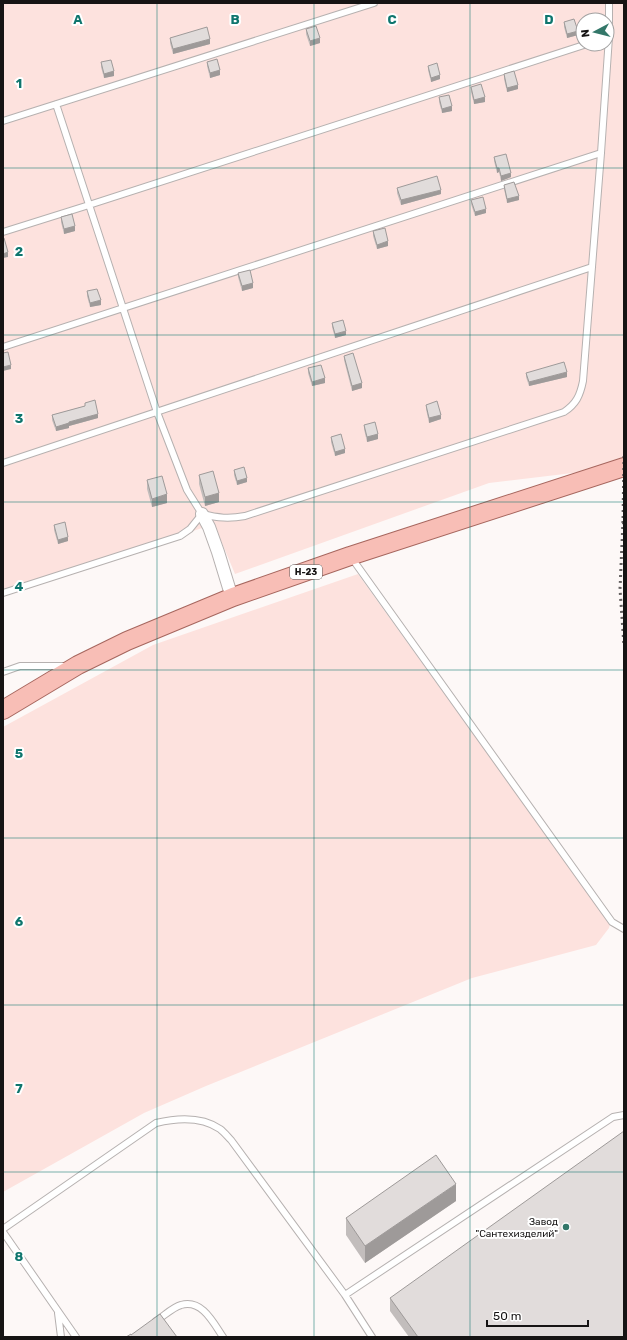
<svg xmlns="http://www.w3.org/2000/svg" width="627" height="1340" font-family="Rubik,sans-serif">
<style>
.garden{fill:#fde2de;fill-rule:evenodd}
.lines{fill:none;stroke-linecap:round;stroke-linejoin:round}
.lane-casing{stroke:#b6b1b0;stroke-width:8}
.street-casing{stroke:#b6b1b0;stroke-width:14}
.primary-casing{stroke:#a6665e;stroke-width:20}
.lane{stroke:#fff;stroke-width:6}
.street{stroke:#fff;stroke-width:12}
.primary{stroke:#f8beb6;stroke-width:18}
.rail{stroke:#615e5e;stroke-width:3;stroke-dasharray:2 4;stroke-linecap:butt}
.wall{fill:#c2bdbc}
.shaded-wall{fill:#9e9a99}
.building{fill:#e1dcdb;stroke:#9e9a99}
.grid{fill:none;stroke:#0f766e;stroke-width:1;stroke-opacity:0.55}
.poi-dot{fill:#337769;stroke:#fff;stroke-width:1.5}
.labels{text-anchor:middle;stroke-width:4;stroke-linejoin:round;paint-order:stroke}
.shield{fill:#fff;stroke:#5c5a5a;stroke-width:1}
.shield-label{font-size:9px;font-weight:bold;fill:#161414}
.poi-label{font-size:10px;fill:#161414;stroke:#fff;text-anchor:end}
.grid-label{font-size:13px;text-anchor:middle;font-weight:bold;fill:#0f766e;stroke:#fff;stroke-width:4;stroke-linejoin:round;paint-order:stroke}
</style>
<rect width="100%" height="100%" fill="#fdf8f7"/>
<path class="garden" d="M3 3H624L623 467 489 483 235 574 214 524 3 595ZM583 20H607V44H583Z
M358 574 610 924 609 928 596 945 472 978 206 1086 144 1113 3 1192V727L153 645Z"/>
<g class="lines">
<g class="lane-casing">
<path id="lane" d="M56 104 157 412 187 490 202 514C218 518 229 519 245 516L564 412C576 404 580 396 583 381L601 153 609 37V3
M3 121 374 3
M3 232 89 205 587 44
M3 347 601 153
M3 463 592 267
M351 557 612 922 624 929
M3 593 180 536 190 529 202 514
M3 672 20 666H66
M3 1229 156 1123C177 1118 201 1116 220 1129 224 1132 228 1137 231 1140L345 1295 613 1117 624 1115
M3 1232 76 1337
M345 1295 372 1337
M58 1313 61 1337
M156 1321C164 1316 173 1307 181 1305 202 1299 213 1322 223 1337"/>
</g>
<g class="street-casing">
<path id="street" d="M202 514 209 527 218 552 229 588 233 597"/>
</g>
<g class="primary-casing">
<path id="primary" d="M3 710 78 665 127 641 233 597 350 556 624 467"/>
</g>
<use href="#lane" class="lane"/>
<use href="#street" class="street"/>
<use href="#primary" class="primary"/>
<path class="rail" d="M624 456 623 521 624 526
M623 521 620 589 624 646"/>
</g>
<path class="wall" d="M564 22 578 35 567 38 564 27Z
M306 29 320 43 310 46 306 34Z
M170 38 210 44 173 54 170 43Z
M101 62 114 76 104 78 101 67Z
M207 62 220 75 210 78 207 66Z
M428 66 440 79 431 82 428 70Z
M504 74 518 89 507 92 504 79Z
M471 87 485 102 474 104 471 92Z
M439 97 452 111 442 113 439 102Z
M494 157 511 177 501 181 499 172 497 173 494 161Z
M504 185 519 200 507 203 504 189Z
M397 188 441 194 401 205 397 193Z
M471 200 486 213 475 216 471 204Z
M61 217 75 231 64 234 61 222Z
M373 231 388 246 377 249 373 236Z
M238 273 253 288 242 291 238 277Z
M87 291 101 305 90 307 87 296Z
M332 323 346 335 335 338 332 327Z
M344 356 362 388 352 391 344 360Z
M308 368 325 383 312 386 308 373Z
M526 373 567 377 529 386 526 377Z
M85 403 98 418 69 426V428L56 431 52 420V415L85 406Z
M426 405 441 419 429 423 426 409Z
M364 425 378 439 367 442 364 429Z
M331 437 345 453 335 456 331 442Z
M234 470 247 482 237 485 234 475Z
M199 475 219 502 205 506 199 484Z
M147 480 167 503 152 507 147 489Z
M54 525 68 541 58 544 54 530Z
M456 1201 365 1263 346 1235V1218Z
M390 1298 624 1337H409L390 1311Z"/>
<path class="shaded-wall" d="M578 31V35L567 38V34Z
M320 38V43L310 46V41Z
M210 39V44L173 54V49Z
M220 70V75L210 78V73Z
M114 71V76L104 78V74Z
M440 75V79L431 82V78Z
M518 85V89L507 92V88Z
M485 97V102L474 104V100Z
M452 106V111L442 113V109Z
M497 168H499V172L497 173Z
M511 173V177L501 181V176Z
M441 190V194L401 205V200Z
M519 196V200L507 203V199Z
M486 209V213L475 216V212Z
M75 226V231L64 234V229Z
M388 241V246L377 249V245Z
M8 252V257L3 258V254Z
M253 283V288L242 291V286Z
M101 300V305L90 307V303Z
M346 331V335L335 338V334Z
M11 365V369L3 371V367Z
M567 372V377L529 386V382Z
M325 378V383L312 386V382Z
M362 383V388L352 391V386Z
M98 414V418L69 426V428L56 431V427L69 422Z
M441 415V419L429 423V418Z
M378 434V439L367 442V437Z
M345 449V453L335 456V452Z
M247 478V482L237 485V481Z
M219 493V502L205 506V497Z
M167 494V503L152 507V499Z
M68 537V541L58 544V540Z
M456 1184V1201L365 1263V1246Z"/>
<path class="building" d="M574 19 578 31 567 34 564 22Z
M316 26 320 38 310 41 306 29Z
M207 27 210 39 173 49 170 38Z
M217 59 220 70 210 73 207 62Z
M111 60 114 71 104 74 101 62Z
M437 63 440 75 431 78 428 66Z
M514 71 518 85 507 88 504 74Z
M481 84 485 97 474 100 471 87Z
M449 95 452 106 442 109 439 97Z
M506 154 511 173 501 176 499 168H497L494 157Z
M437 176 441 190 401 200 397 188Z
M514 182 519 196 507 199 504 185Z
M483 197 486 209 475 212 471 200Z
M72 214 75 226 64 229 61 217Z
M385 228 388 241 377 245 373 231Z
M3 238H4L8 252 3 254Z
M250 270 253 283 242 286 238 273Z
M97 289 101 300 90 303 87 291Z
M343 320 346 331 335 334 332 323Z
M8 352 11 365 3 367V353Z
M353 353 362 383 352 386 344 356Z
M564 362 567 372 529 382 526 373Z
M321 365 325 378 312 382 308 368Z
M95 400 98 414 69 422V423L56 427 52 415 85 406V403Z
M437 401 441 415 429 418 426 405Z
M375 422 378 434 367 437 364 425Z
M341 434 345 449 335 452 331 437Z
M244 467 247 478 237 481 234 470Z
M213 471 219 493 205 497 199 475Z
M162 476 167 494 152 499 147 480Z
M65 522 68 537 58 540 54 525Z
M624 1131V1337H418L390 1298Z
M436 1155 456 1184 365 1246 346 1218Z
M160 1314 177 1337H126L131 1334V1335Z"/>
<path class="grid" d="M157 3V1337M314 3V1337M470 3V1337M3 168H624M3 335H624M3 502H624M3 670H624M3 838H624M3 1005H624M3 1172H624"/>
<circle class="poi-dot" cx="566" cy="1227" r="4"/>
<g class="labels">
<rect class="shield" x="290" y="565" width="32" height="14" rx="3"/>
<g class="shield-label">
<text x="306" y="575">Н-23</text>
</g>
<g class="poi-label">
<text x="558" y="1225">Завод<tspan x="558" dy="12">"Сантехизделий"</tspan></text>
</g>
</g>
<g class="grid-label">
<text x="78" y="24">A</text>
<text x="235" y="24">B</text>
<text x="392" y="24">C</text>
<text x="549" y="24">D</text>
<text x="19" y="88">1</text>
<text x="19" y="256">2</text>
<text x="19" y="423">3</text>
<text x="19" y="591">4</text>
<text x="19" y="758">5</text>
<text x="19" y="926">6</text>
<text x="19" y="1093">7</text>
<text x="19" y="1261">8</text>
</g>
<rect width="627" height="1340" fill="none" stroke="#161414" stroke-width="8"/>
<g transform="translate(595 32) rotate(263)"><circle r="19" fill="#ffffff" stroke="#a2a1a1"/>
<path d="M0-3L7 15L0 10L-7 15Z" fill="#337769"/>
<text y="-6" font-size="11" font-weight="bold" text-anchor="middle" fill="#161414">N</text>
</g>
<path d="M487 1320v6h101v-6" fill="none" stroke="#161414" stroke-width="2"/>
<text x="493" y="1320" font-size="12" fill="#161414" stroke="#ffffff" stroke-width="3" paint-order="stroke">50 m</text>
</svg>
